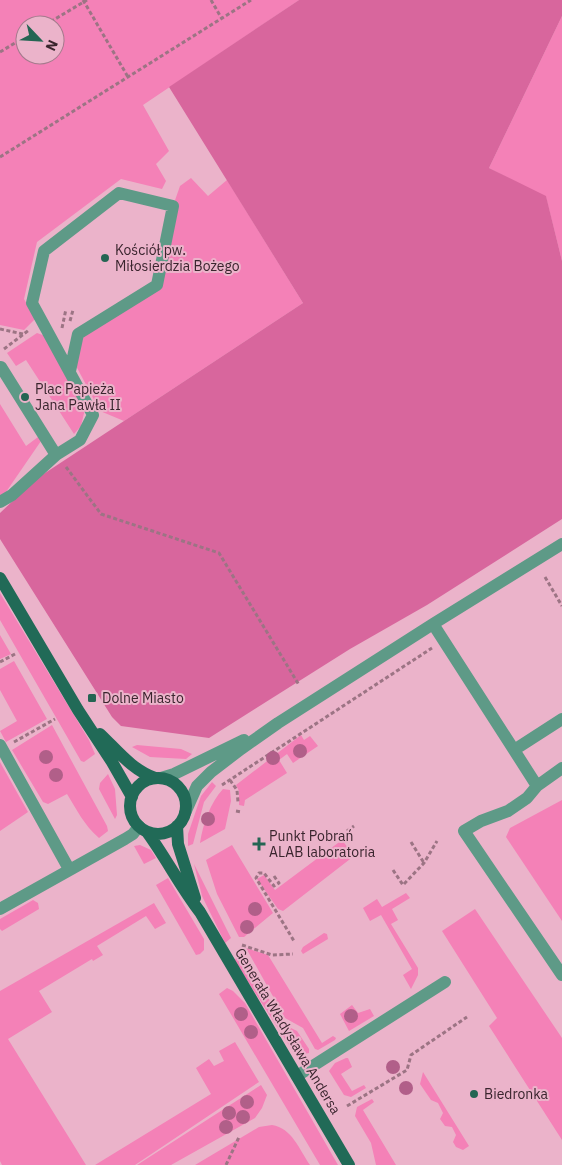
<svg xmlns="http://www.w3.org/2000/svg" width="562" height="1165" font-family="'IBM Plex Sans',sans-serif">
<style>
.green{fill:#f481b7;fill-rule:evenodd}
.forest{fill:#d8669d}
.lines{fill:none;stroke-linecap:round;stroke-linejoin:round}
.path{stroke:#9c7484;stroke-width:3;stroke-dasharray:4 2.5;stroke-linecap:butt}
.minor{stroke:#5e9a87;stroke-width:12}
.major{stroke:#216a57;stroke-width:12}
.tree{fill:#b15f89}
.poi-dot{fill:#246553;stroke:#ebb3ca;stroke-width:2}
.labels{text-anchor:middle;stroke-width:4;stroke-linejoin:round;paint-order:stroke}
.poi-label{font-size:14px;fill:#3a252e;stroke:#ebb3ca;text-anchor:start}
.street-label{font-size:14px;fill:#3a252e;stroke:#ebb3ca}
</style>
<rect width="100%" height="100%" fill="#ebb3ca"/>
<path class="green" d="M0 0H299L143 105 169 151 156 164 166 181 162 189 121 179 37 242 24 299 35 319 24 330 0 325ZM25 25H55V55H25Z
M562 16V261L546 197 489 168Z
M191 178 208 196 227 180 303 303 124 421 100 411 75 364 84 335 157 285 173 206 180 186Z
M37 333 51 338 85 409 81 426 74 434 26 360 16 366 7 353Z
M0 404 26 446 38 437 41 441 6 492 0 496Z
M0 593 89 740 95 754 84 762 81 761 0 620Z
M0 635 11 654 0 659Z
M14 661 47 719 6 742 0 731 17 721 0 690V669Z
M52 725 107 826 108 831 99 838C84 825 77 810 67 794L48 804 43 802 12 750Z
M301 735 304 740 310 736 318 746 293 763 287 754 279 760 287 773 245 800 244 806 239 805V791L236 785Z
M137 745 181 749 192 754 186 759 150 757 132 747Z
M0 762 28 812 0 831Z
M108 774 115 789 117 815 115 819 99 789 100 783Z
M212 782 216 786 204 802 193 844 188 846V834L201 796Z
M223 789 230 790 231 801 225 829 200 843C203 824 210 803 223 789Z
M562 800V921L506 837 510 828Z
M342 840 354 856 283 911 278 909 257 879 264 875 275 890Z
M140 845 151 850 156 858 144 864 134 846Z
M232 845 273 913 244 937H239L217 894 206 860Z
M194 864 231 938 225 943 202 896Z
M168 878 204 939V950L200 954 196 955 156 885Z
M406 893 410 898 392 909 398 920 391 924 418 968V975L411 989 403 975 412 969 381 915 370 921 363 908 377 899 382 907Z
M33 900 38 903 39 909 2 931 0 929V919Z
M154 903 166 923 155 929 146 916 97 946 103 955 93 961 92 959 39 991 52 1012 8 1039 86 1165H2L0 1161V991Z
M475 909 562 1038V1140L489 1026 497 1018 442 931Z
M324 933 327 934 328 939 303 954 301 951 303 947Z
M246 948 268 955 322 1043 333 1036 336 1038 335 1040 318 1050 315 1049 303 1028 285 1018Z
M243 953 283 1024 297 1031 309 1049V1053L304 1054 292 1050 234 960Z
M227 988 233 991 245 1003 338 1165H320L219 994Z
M352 1005 358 1013 370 1009 374 1016 349 1031 340 1014Z
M235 1042 259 1082 135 1165H95L211 1094 196 1068 209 1059 214 1066 224 1061 219 1051Z
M346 1058H348L352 1067 341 1074 352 1091 364 1085 366 1088 351 1097 344 1095 329 1071 335 1063Z
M423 1072 469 1146 463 1150 456 1147 453 1142 456 1135 452 1127 445 1126 440 1119 443 1113 438 1103 431 1100 420 1084Z
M261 1085 267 1095 262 1108 255 1118 171 1165H137Z
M372 1099 374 1102 363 1110 396 1165H376L371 1143 355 1116 357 1107Z
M272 1125C292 1128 299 1149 310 1165H195L259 1127Z"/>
<path class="forest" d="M299 0H562V16L489 168 546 196 562 261V519L427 605 350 649 209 738 121 726 112 717 0 539V513L36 479 303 303 169 87Z"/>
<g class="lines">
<path class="path" d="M83 0 128 77
M211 0 222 19
M45 25 87 0
M0 52 25 37
M0 157 251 0
M70 321 73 310
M62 328 66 309
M0 329 23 334
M4 349 29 330
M66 467 101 514 219 553 299 685
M545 577 562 606
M0 662 17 653
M14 742 55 719
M230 780 237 790 238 802
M222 785 432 648
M236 811 242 812
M347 831 354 826
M411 842 424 863
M393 870 403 885 424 863 437 841
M274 876 279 883 274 886 264 873H259L256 878 294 941
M242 945 272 955 293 954
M347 1106 407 1070 411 1055 467 1017
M226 1165 239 1137"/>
<path class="minor" d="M0 368 1 367 56 455 12 495 0 502
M56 455 80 440 93 415 32 303 44 251 119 193 173 206 157 285 78 334 70 371
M433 624 514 750 562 719
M0 745 69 869
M514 750 537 786
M562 768 537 786 527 798 508 811 481 821 464 831 562 975
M161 778 174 774 244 740
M185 813 197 786 211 772 241 749 278 723 433 624 562 544
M0 909 125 839 133 834 139 826
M297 1076 445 982"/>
<path class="major" d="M0 578 78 710 112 762 132 797
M100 734C117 750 132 770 155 778
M130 806a28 28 0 1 1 56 0a28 28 0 1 1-56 0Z
M177 826 178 844 195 898
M147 832C166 858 180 886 200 912L349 1165"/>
</g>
<g class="tree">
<circle cx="300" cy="751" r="7"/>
<circle cx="46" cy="757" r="7"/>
<circle cx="273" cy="758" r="7"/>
<circle cx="56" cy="775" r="7"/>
<circle cx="208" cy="819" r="7"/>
<circle cx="255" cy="909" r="7"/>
<circle cx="247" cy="927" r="7"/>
<circle cx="241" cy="1014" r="7"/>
<circle cx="351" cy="1016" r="7"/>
<circle cx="251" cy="1032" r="7"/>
<circle cx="393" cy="1067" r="7"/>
<circle cx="406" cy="1088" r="7"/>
<circle cx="247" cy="1102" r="7"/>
<circle cx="229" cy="1113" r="7"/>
<circle cx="243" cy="1117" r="7"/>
<circle cx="226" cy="1127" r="7"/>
</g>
<g class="poi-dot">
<circle cx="105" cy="258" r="5"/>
<circle cx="25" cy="397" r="5"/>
<rect x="87" y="693" width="10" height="10" rx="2.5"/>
<path d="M256.5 836.5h5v5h5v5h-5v5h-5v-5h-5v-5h5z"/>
<circle cx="474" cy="1094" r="5"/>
</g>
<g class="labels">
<g class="poi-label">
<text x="115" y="255">Kościół pw.<tspan x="115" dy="16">Miłosierdzia Bożego</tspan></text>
<text x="35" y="394">Plac Papieża<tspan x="35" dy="16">Jana Pawła II</tspan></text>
<text x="102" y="703">Dolne Miasto</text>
<text x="269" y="841">Punkt Pobrań<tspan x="269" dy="16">ALAB laboratoria</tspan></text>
<text x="484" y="1099">Biedronka</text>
</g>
<g class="street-label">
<text transform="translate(288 1031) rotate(59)" y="5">Generała Władysława Andersa</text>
</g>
</g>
<g transform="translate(40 40) rotate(115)"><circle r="24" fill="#ebb3ca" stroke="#a47a8c"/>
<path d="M0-4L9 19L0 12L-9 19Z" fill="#246553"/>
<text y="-8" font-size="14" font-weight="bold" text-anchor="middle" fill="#3a252e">N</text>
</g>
</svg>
